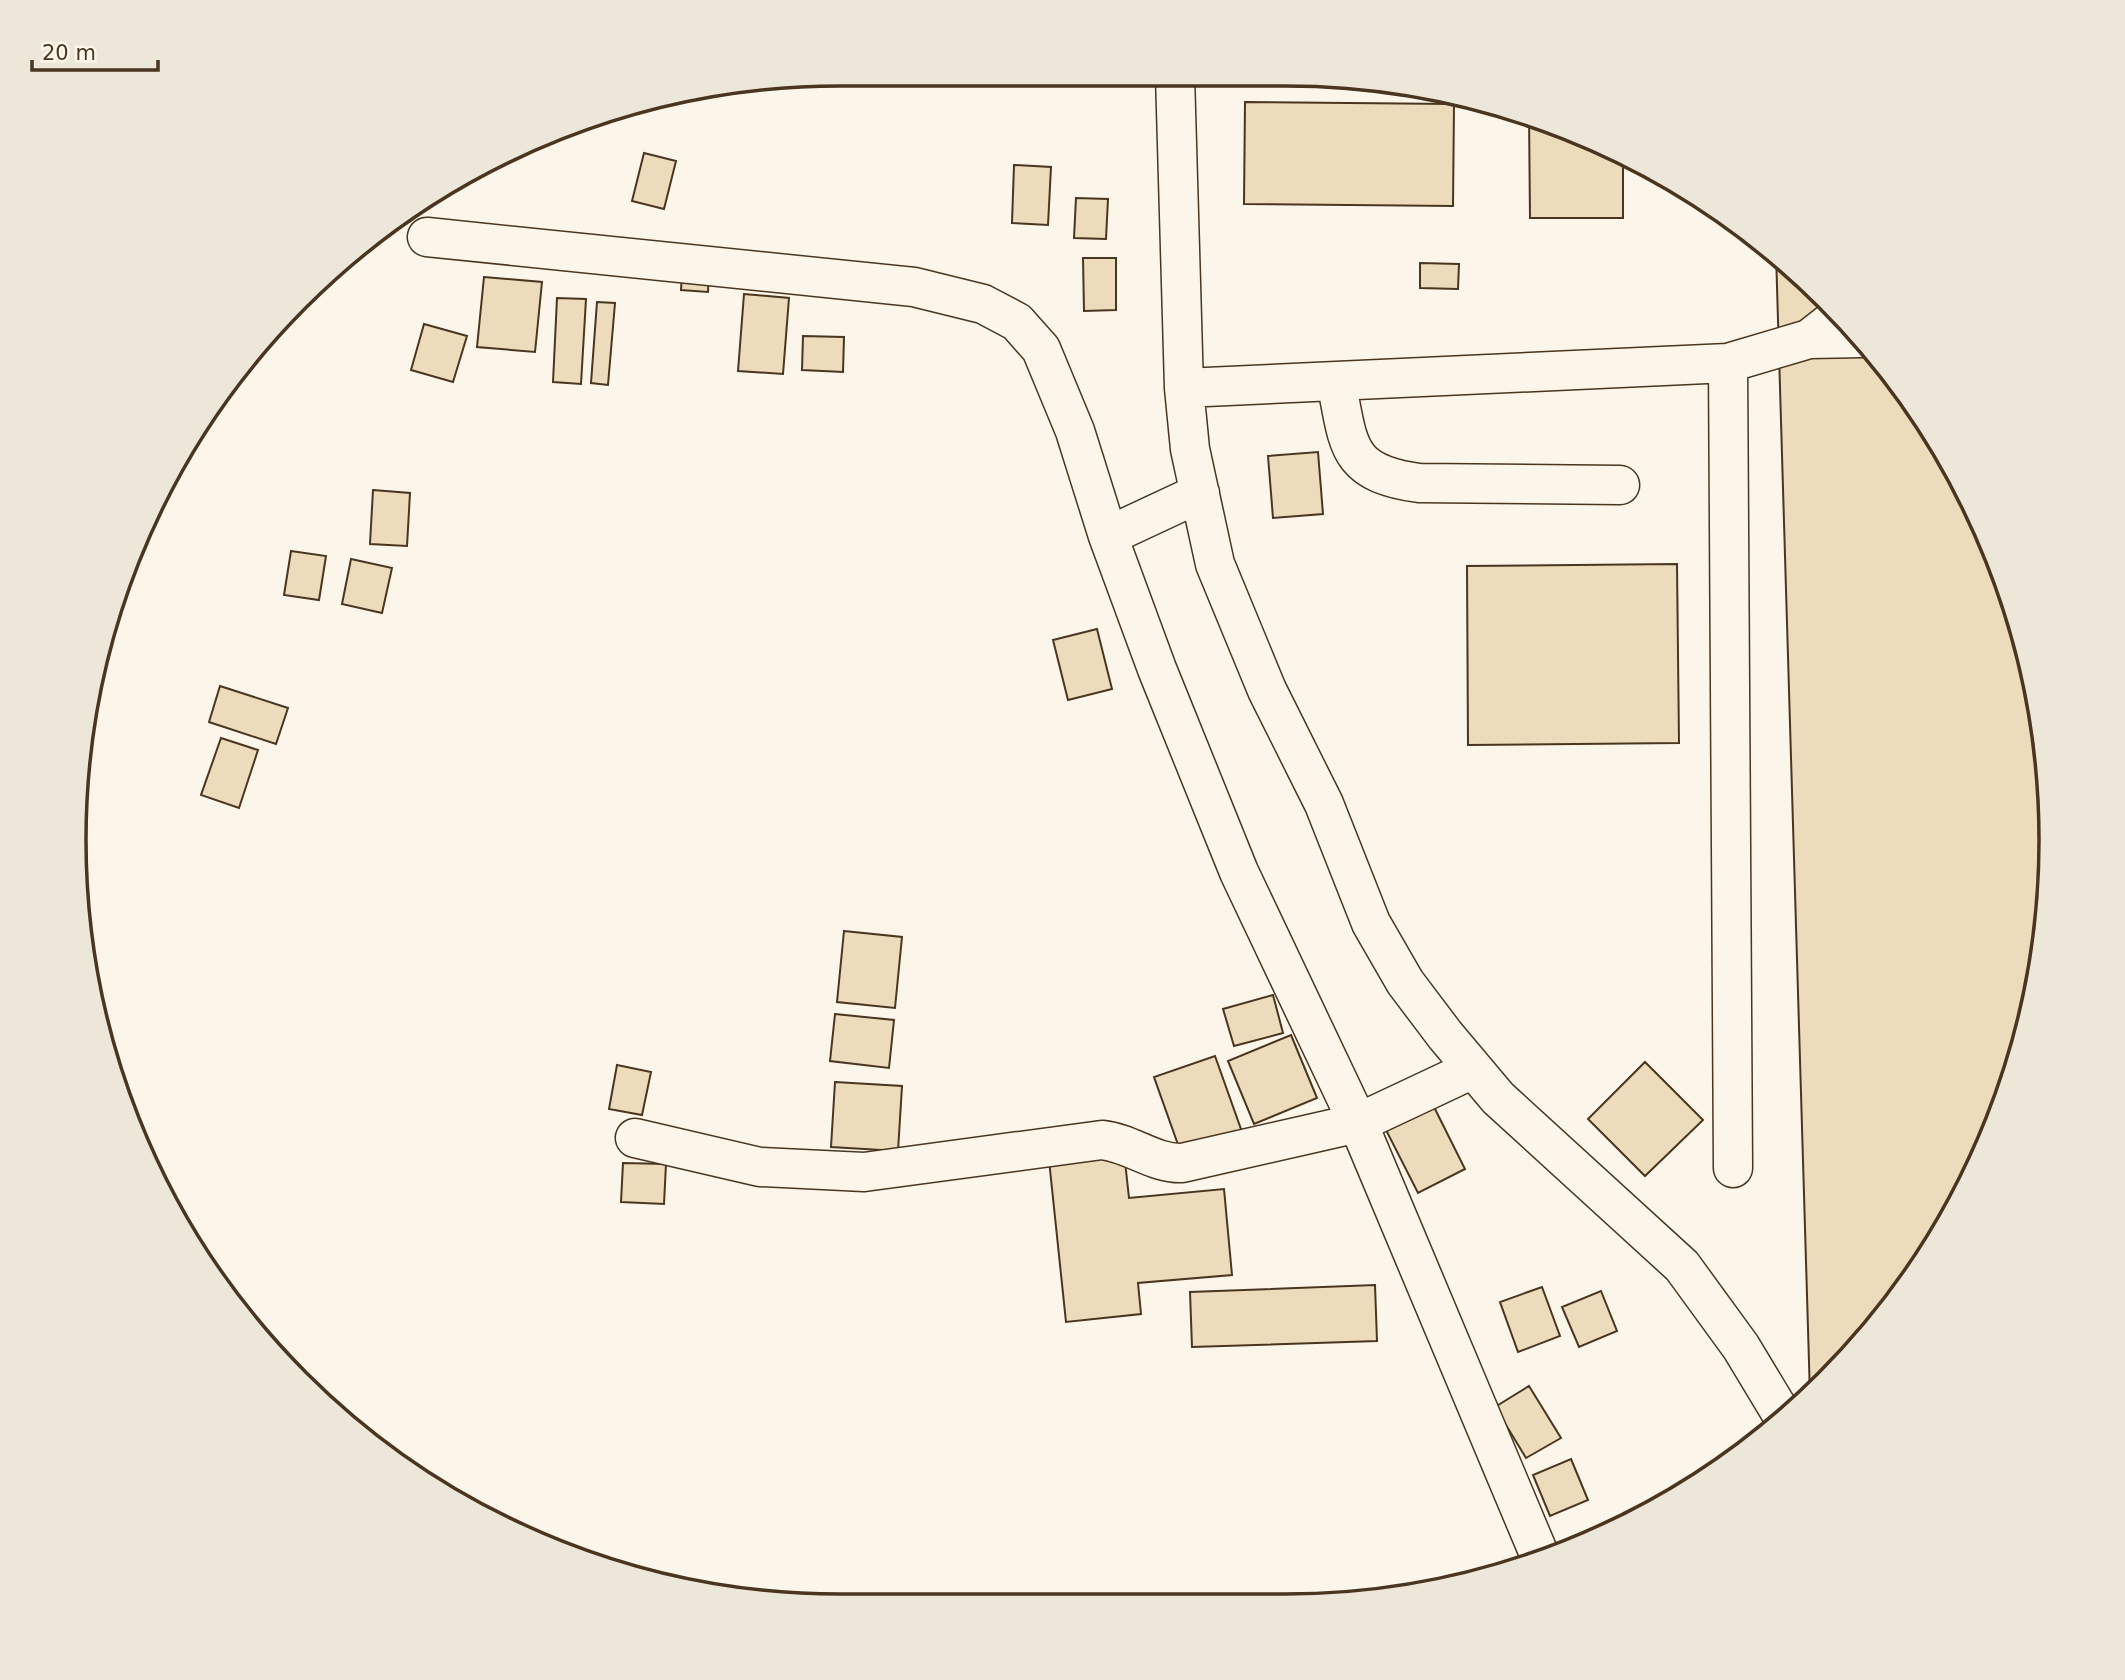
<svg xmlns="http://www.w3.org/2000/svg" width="2125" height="1680" font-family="'DejaVu Sans',sans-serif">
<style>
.building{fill:#ecdcbc;stroke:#4a3520;stroke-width:2}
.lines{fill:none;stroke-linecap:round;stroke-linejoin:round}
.minor-casing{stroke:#4a3520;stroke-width:41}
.minor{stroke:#fbf6e9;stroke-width:38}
.rim{fill:none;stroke:#4a3520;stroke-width:3.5}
</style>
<rect width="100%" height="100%" fill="#fbf6e9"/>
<path class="building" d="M1245 102 1454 104 1453 206 1244 204Z
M1529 114 1623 156V218H1530Z
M644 153 676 161 664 209 632 201Z
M1014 165 1051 167 1048 225 1012 223Z
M1076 198 1108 199 1106 239 1074 238Z
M1776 253 1790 263 1862 335 1949 456 2011 593 2045 740 2050 890 2025 1038 1973 1179 1893 1306 1810 1396Z
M1083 258H1116V310L1084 311Z
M1420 263 1459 264 1458 289 1420 288Z
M682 272 709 273 708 292 681 290Z
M484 277 542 282 535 352 477 347Z
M744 294 789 298 783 374 738 371Z
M557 298 586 299 581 384 553 382Z
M597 302 615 303 608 385 591 383Z
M424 324 467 336 453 382 411 370Z
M803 336 844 337 843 372 802 370Z
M1318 452 1323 514 1273 518 1268 456Z
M373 490 410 493 407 546 370 544Z
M291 551 326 556 319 600 284 595Z
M351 559 392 568 382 613 342 604Z
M1677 564 1679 743 1468 745 1467 566Z
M1097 629 1112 689 1068 700 1053 640Z
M220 686 288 708 276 744 209 722Z
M221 738 258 750 239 808 201 795Z
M844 931 902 937 895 1008 837 1002Z
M1273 995 1283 1033 1234 1046 1223 1009Z
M835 1014 894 1020 889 1068 830 1061Z
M1291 1035 1317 1098 1254 1124 1228 1061Z
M1215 1056 1242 1132 1181 1153 1154 1077Z
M1645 1062 1703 1120 1645 1176 1588 1119Z
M617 1065 651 1072 642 1115 609 1109Z
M835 1082 902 1086 898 1151 831 1147Z
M1433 1105 1465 1169 1418 1193 1386 1130Z
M1124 1152 1129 1198 1224 1189 1232 1275 1138 1283 1141 1314 1066 1322 1049 1160Z
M623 1163 666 1164 664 1204 621 1202Z
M1375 1285 1377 1341 1192 1347 1190 1292Z
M1542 1287 1560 1336 1518 1352 1500 1302Z
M1601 1291 1617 1331 1579 1347 1562 1307Z
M1529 1386 1561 1438 1526 1458 1495 1407Z
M1571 1459 1588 1500 1550 1516 1533 1475Z"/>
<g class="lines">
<g class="minor-casing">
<path id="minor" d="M1175 75 1184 388 1190 449 1215 564 1267 690 1324 804 1371 923 1405 982 1445 1035 1498 1098 1682 1266 1741 1347 1785 1420
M427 237 914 287 983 304 1017 322 1041 349 1075 431 1108 536 1157 669 1239 872 1358 1123 1542 1561
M1809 339 1863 338
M1728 363 1733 1168
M1336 381C1349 445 1345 473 1419 483L1620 485
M1184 388 1728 363 1809 339 1841 314
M1108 536 1200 493
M635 1138 760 1167 864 1172 1102 1140C1131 1143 1154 1164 1182 1163L1358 1123 1473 1069"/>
</g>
<use href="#minor" class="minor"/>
</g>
<path d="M0 0H2125V1680H0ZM840 86H1285A754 754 0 0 1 2039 840V840A754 754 0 0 1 1285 1594H840A754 754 0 0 1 86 840V840A754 754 0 0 1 840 86Z" fill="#ede7d9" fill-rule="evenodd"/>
<path class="rim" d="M840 86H1285A754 754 0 0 1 2039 840V840A754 754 0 0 1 1285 1594H840A754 754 0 0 1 86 840V840A754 754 0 0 1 840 86Z"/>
<path d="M32 60v10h126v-10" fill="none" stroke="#4a3520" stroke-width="3.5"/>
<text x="42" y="60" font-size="21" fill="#4a3520" stroke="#fbf6e9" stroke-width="5" paint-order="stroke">20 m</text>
</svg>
